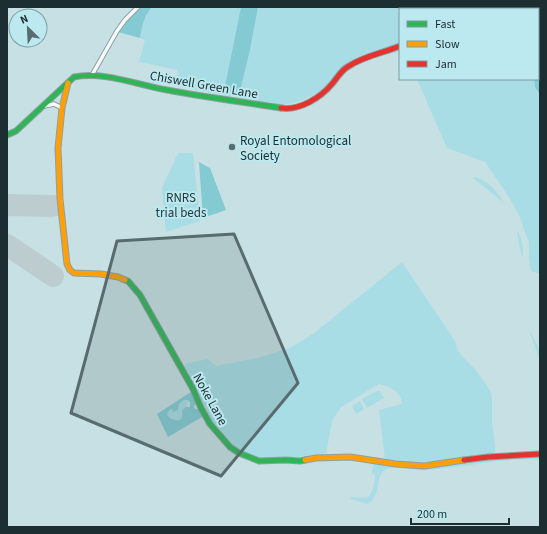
<svg xmlns="http://www.w3.org/2000/svg" width="547" height="534" font-family="'Source Sans 3',sans-serif">
<style>
.green{fill:#a8dde5}
.forest{fill:#83cad3;fill-rule:evenodd}
.lines{fill:none;stroke-linecap:round;stroke-linejoin:round}
.runway{stroke:#bdcdcf;stroke-width:22}
.street-casing{stroke:#8da0a3;stroke-width:5.5}
.fast-casing{stroke:#8da0a3;stroke-width:7}
.slow-casing{stroke:#8da0a3;stroke-width:7}
.jam-casing{stroke:#8da0a3;stroke-width:7}
.street{stroke:#f7fafb;stroke-width:3.5}
.fast{stroke:#30b455;stroke-width:5}
.slow{stroke:#ff9f0a;stroke-width:5}
.jam{stroke:#e5322d;stroke-width:5}
.marked{fill:#586c6f;fill-opacity:0.2;stroke:#586c6f;stroke-width:3;stroke-linejoin:round}
.poi-dot{fill:#586c6f;stroke:#bbe9ef;stroke-width:1.5}
.labels{text-anchor:middle;stroke-width:4;stroke-linejoin:round;paint-order:stroke}
.street-label{font-size:13px;fill:#1c2e31;stroke:#bbe9ef}
.poi-label{font-size:13px;fill:#1c2e31;stroke:#bbe9ef;text-anchor:start}
.park-label{font-size:13px;fill:#233b3f;stroke:#bbe9ef}
</style>
<rect width="100%" height="100%" fill="#c7e0e3"/>
<path class="green" d="M152 7H241L224 91 232 93 230 96C212 93 194 90 176 83L178 70 139 62 145 40 140 38C142 26 144 16 152 7Z
M258 7H451L449 9H400V43L349 62C340 69 334 77 327 85 318 93 300 103 288 104 272 105 251 100 235 98V94H239L250 50Z
M458 7H540V57L538 60V9H460Z
M417 79H534L535 87 538 94 540 93V274L531 271 529 259V242L524 230 521 219 509 197 485 162 447 148Z
M178 153H193L200 221 166 232 162 188Z
M473 177C485 178 498 191 503 202L473 178Z
M517 230C522 237 523 247 523 256H522L519 245Z
M402 262 455 341 458 351 462 356 475 369 486 384 491 393 492 398V422L495 444V454L420 463 385 460 379 410 402 404C401 391 390 387 379 384L341 407 332 421 326 454 271 460 261 459 249 456 231 446 217 430 201 402 184 364 208 359 216 366 257 358 290 348 313 334Z
M530 331 538 346 540 362 536 349 531 336Z
M379 390 384 398 367 408 362 399Z
M184 400H189L190 402H187L186 407 184 410 182 419 180 420C175 421 169 419 167 414V412L171 409 173 410 179 407V404Z
M360 401 364 409 356 414 352 406Z
M497 457H540V460C526 458 511 460 497 461 473 464 448 469 424 470 413 471 394 464 385 470 375 475 382 494 368 504L351 499V497L367 498C374 492 374 483 375 475L372 474 373 462 409 466Z"/>
<path class="forest" d="M142 7H152C144 16 142 26 140 38L118 32 132 15Z
M241 7H258L250 50 239 95 224 91Z
M540 57V93L539 94 535 87 534 79H538V60Z
M199 162 210 168 226 210 203 218Z
M191 392 197 403 194 406V407L195 409H199L202 417 168 437 157 414ZM184 400H188L190 402V407H186L182 411V418L180 420C175 421 169 419 167 414L168 412 171 409 173 410V412L178 410 179 404Z"/>
<g class="lines">
<path class="runway" d="M7 205 53 206
M7 245 53 276"/>
<g class="street-casing">
<path id="street" d="M452 9 454 7
M92 75 117 31 125 20 138 7
M44 106 54 104 62 108"/>
</g>
<g class="fast-casing">
<path id="fast" d="M7 135 16 131 74 77C103 71 138 85 167 90 205 97 243 102 281 108
M125 280 128 281 140 295 193 389 201 408 210 424 230 447 239 453 259 461 286 460 300 461 305 460"/>
</g>
<g class="slow-casing">
<path id="slow" d="M68 83 62 108 58 148 60 199 67 264 70 270 74 273 101 274 118 277 125 280
M305 460 316 458 350 457 396 464 424 466 464 460"/>
</g>
<g class="jam-casing">
<path id="jam" d="M281 108C300 111 321 97 332 84 338 77 341 70 349 66 364 56 383 53 400 46
M464 460 488 457 540 454"/>
</g>
<use href="#street" class="street"/>
<use href="#fast" class="fast"/>
<use href="#slow" class="slow"/>
<use href="#jam" class="jam"/>
</g>
<path class="marked" d="M234 234 298 383 221 476 71 413 117 241Z"/>
<circle class="poi-dot" cx="232" cy="147" r="4"/>
<g class="labels">
<g class="street-label">
<text transform="translate(204 84) rotate(10)" y="5">Chiswell Green Lane</text>
<text transform="translate(211 399) rotate(61)" y="5">Noke Lane</text>
</g>
<g class="poi-label">
<text x="240" y="145">Royal Entomological<tspan x="240" dy="15">Society</tspan></text>
</g>
<g class="park-label">
<text x="181" y="202">RNRS<tspan x="181" dy="15">trial beds</tspan></text>
</g>
</g>
<rect width="547" height="534" fill="none" stroke="#1c2e31" stroke-width="16"/>
<rect x="399" y="8" width="140" height="72" fill="#bbe9ef" stroke="#7b9ea3"/>
<rect x="407" y="21" width="20" height="6" fill="#30b455" stroke="#7b9ea3"/>
<text x="435" y="28" font-size="12" fill="#1c2e31">Fast</text>
<rect x="407" y="41" width="20" height="6" fill="#ff9f0a" stroke="#7b9ea3"/>
<text x="435" y="48" font-size="12" fill="#1c2e31">Slow</text>
<rect x="407" y="61" width="20" height="6" fill="#e5322d" stroke="#7b9ea3"/>
<text x="435" y="68" font-size="12" fill="#1c2e31">Jam</text>
<g transform="translate(28 28) rotate(336)"><circle r="19" fill="#bbe9ef" stroke="#7b9ea3"/>
<path d="M0-3L7 15L0 10L-7 15Z" fill="#586c6f"/>
<text y="-6" font-size="11" font-weight="bold" text-anchor="middle" fill="#1c2e31">N</text>
</g>
<path d="M411 518v6h98v-6" fill="none" stroke="#1c2e31" stroke-width="2"/>
<text x="417" y="518" font-size="12" fill="#1c2e31" stroke="#bbe9ef" stroke-width="3" paint-order="stroke">200 m</text>
</svg>
